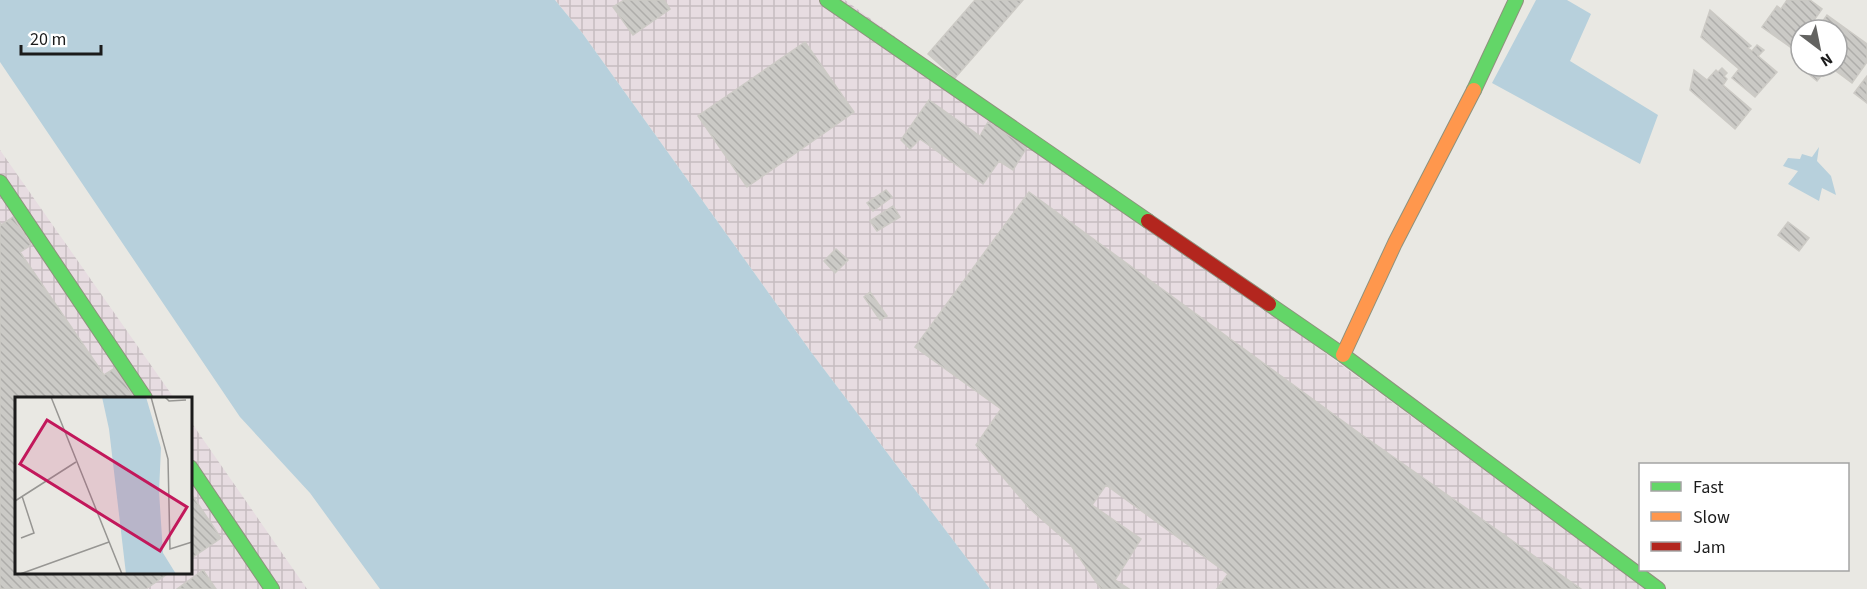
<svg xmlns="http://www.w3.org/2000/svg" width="1867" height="589" font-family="'Source Sans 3',sans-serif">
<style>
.industrial{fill:url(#industrial-grid)}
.water{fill:#b7d0dc}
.building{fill:url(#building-back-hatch);stroke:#cccac5;stroke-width:1.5}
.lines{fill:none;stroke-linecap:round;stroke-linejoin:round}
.fast-casing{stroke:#8e917d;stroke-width:16}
.slow-casing{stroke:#8e917d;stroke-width:16}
.jam-casing{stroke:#8e917d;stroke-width:16}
.fast{stroke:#63d668;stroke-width:14}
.slow{stroke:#ff974d;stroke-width:14}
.jam{stroke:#b3261e;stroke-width:14}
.inset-road{fill:none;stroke:#979693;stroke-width:1.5}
.view{fill:#c2185b;fill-opacity:0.15;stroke:#c2185b;stroke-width:3}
.inset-edge{fill:none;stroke:#1b1b1b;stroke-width:3}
</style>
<defs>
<pattern id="industrial-grid" width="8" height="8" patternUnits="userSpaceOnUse" patternTransform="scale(1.5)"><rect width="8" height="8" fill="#e7dce1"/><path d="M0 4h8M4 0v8" fill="none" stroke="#c6bcc0"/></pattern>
<pattern id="building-back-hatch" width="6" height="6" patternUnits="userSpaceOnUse" patternTransform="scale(1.5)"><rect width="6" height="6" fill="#cbcac6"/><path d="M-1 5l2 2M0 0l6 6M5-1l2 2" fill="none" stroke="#aeadaa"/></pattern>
</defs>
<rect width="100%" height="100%" fill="#e9e8e3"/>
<path class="industrial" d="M555 0H845L1646 589H990L811 352 583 34Z
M0 150 174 398H16V572H190L191 422 307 589H0Z"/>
<path class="water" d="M0 0H555L583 34 811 352 990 589H380L310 493 240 417 0 62Z
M1536 0H1567L1591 14 1570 61 1658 115 1640 164 1492 83Z
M1819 147 1817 161 1831 176 1836 195 1822 188 1819 201 1788 184 1798 171 1783 166 1788 158 1800 159 1802 154 1812 157Z"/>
<path class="building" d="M624 0H664L670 9 633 35 613 7Z
M975 0H1023L955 78 928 54Z
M1787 0H1810L1822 9 1807 30H1801V38L1793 49 1762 27 1777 6 1781 9Z
M1710 10 1751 46 1748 48 1752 51 1757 45 1764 50 1758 56 1777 72 1755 97 1732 78 1739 69 1701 37Z
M1827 15 1867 44V62L1852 83 1829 66 1817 81 1796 64 1801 58V66H1837V30H1812L1815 26 1818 28Z
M805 42 854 112 747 187 698 116Z
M1722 68 1727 73 1724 76 1727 79 1723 85 1751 109 1735 129 1690 90 1694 70 1707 80 1716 70 1718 72Z
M1867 76V103L1854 93Z
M929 100 980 136 988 122 1027 147 1013 170 999 161 983 184 920 139 910 149 901 140Z
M886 190 892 197 873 211 867 203Z
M1029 192 1355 430 1581 589H1217L1228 574 1106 485 1092 505 1141 539 1115 580 1129 589H1101L1070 544 1030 509 976 445 1001 409 915 347Z
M893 206 900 217 877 231 870 221Z
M13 217 31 245 20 252 104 375 115 368 132 394 125 398H16V572H170L146 589H0V222L1 225Z
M1788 222 1809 238 1799 251 1778 235Z
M836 249 848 260 835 273 824 261Z
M870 292 887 316 880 320 864 297Z
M190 492 221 538 190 559Z
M203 570 216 589H177Z"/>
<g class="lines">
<g class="fast-casing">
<path id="fast" d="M827 0 1148 221
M1474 90 1516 0
M0 182 145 398
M1269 304 1343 355 1658 589
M190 467 272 589"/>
</g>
<g class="slow-casing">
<path id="slow" d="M1343 355 1395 243 1474 90"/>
</g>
<g class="jam-casing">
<path id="jam" d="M1148 221 1269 304"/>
</g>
<use href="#fast" class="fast"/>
<use href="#slow" class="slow"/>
<use href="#jam" class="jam"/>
</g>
<g transform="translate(15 397)">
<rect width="177" height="177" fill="#e9e8e3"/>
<path d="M87 0H131L146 51 144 94 148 156 161 177H111L94 32Z" fill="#b7d0dc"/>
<path class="inset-road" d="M36 0 107 177M136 0 153 62 155 152 177 145M150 0 154 4 171 3M0 104 61 65M6 141 19 136 7 99M5 177 94 145"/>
<path class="view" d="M32 23 172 110 145 154 5 67Z"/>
<rect width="177" height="177" class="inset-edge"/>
</g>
<rect x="1639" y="463" width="210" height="108" fill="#ffffff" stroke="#a4a4a4" stroke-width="1.5"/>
<rect x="1651" y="482" width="30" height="9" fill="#63d668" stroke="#a4a4a4" stroke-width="1.5"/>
<text x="1693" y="493" font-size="18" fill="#1b1b1b">Fast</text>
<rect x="1651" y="512" width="30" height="9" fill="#ff974d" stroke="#a4a4a4" stroke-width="1.5"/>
<text x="1693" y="523" font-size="18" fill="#1b1b1b">Slow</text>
<rect x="1651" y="542" width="30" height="9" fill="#b3261e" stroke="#a4a4a4" stroke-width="1.5"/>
<text x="1693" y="553" font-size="18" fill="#1b1b1b">Jam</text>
<g transform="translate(1819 48) rotate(148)"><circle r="28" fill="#ffffff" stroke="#a4a4a4" stroke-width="1.5"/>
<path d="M0-4.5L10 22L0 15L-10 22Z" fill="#636361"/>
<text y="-9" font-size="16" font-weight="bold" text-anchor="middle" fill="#1b1b1b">N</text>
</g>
<path d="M21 45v9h80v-9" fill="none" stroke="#1b1b1b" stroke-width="3"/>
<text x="30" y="45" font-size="18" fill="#1b1b1b" stroke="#ffffff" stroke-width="4.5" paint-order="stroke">20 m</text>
</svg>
